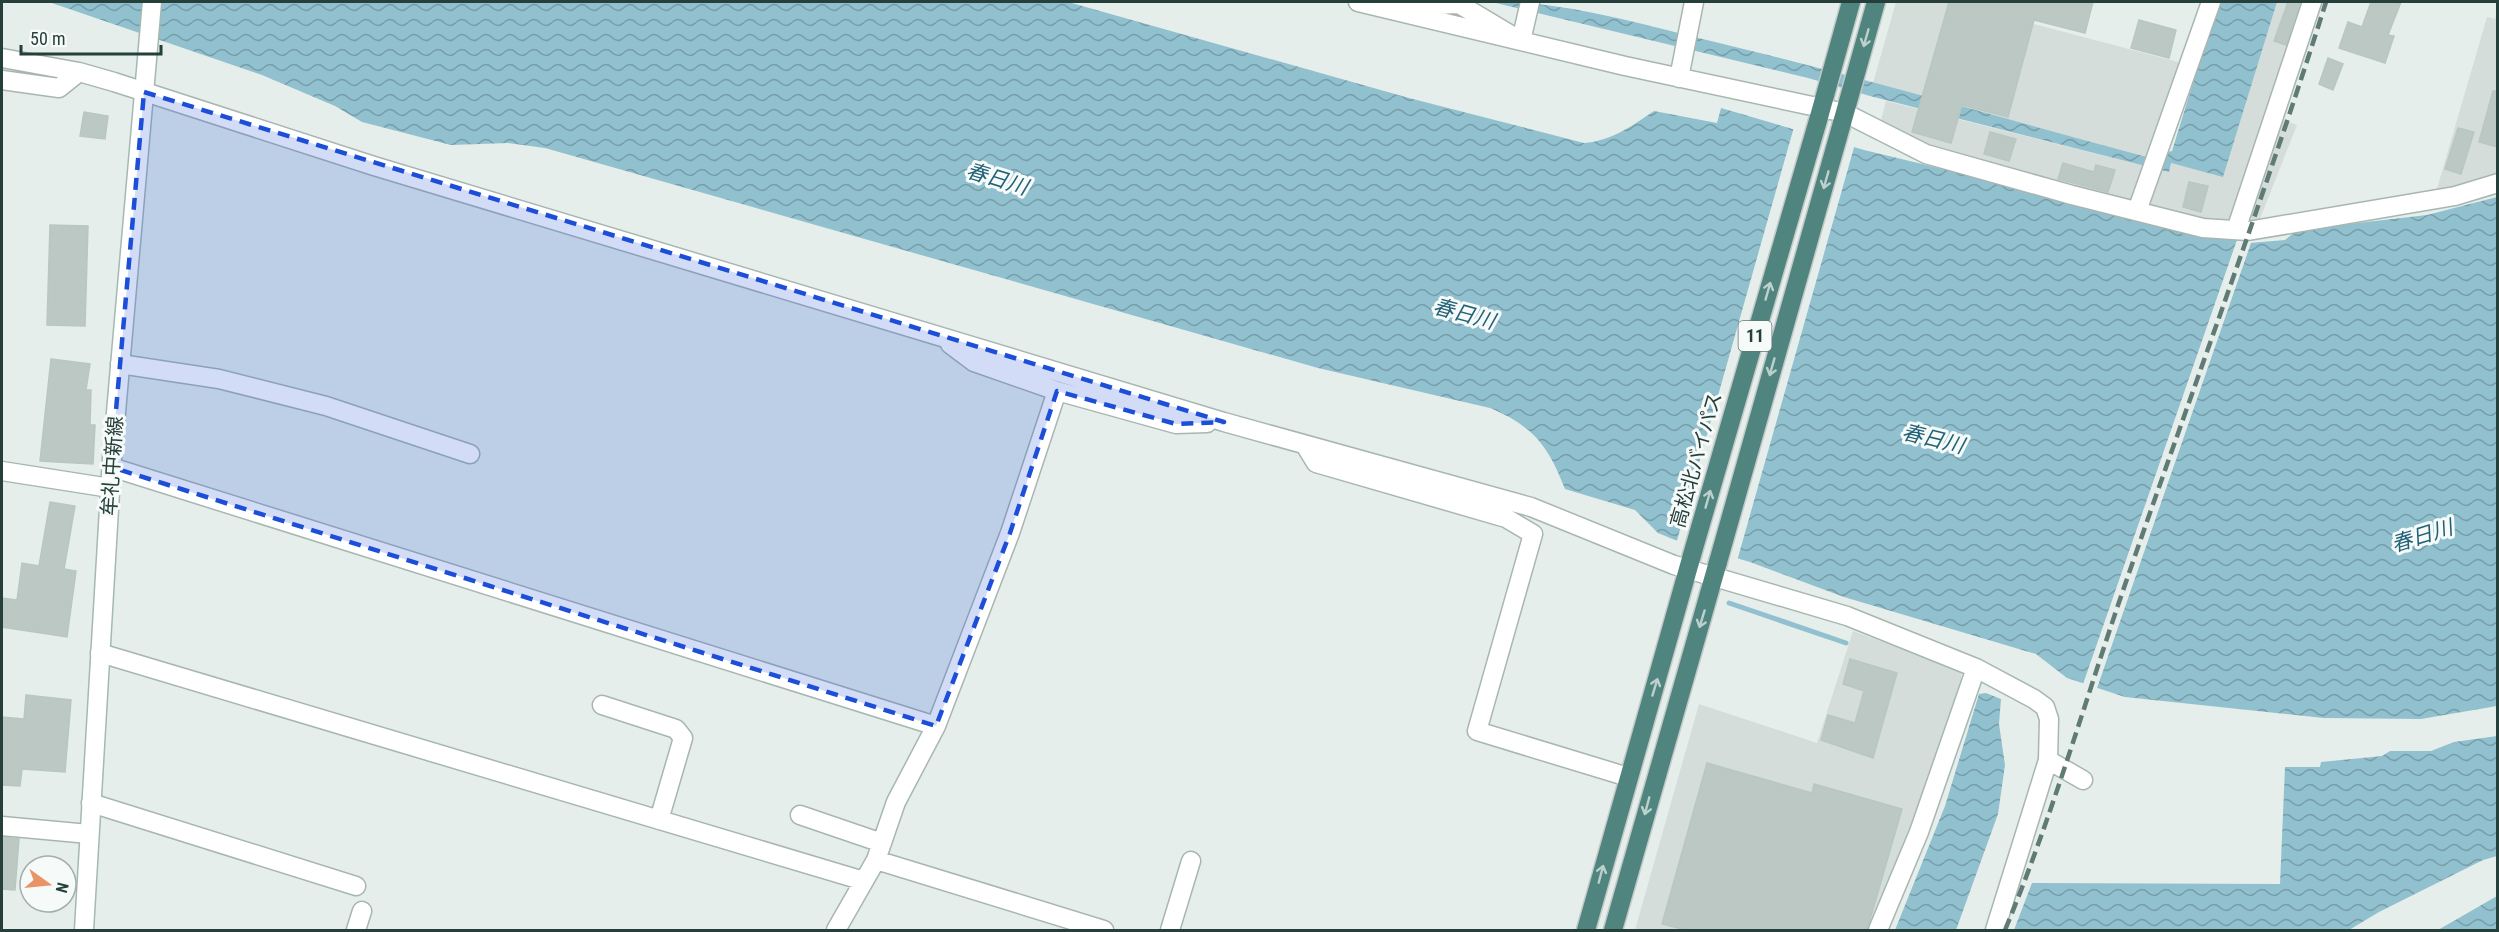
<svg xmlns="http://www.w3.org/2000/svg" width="2499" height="932" font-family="'Roboto Condensed','Noto Sans JP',sans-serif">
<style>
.built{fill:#d4ddda}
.water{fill:url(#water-waves)}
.pier{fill:#e5eeeb}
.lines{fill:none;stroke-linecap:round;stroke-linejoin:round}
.stream{stroke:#91c0cf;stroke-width:5}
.building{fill:#bbc8c4;stroke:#b8c7c2;stroke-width:1.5}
.minor-casing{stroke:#a8b6b2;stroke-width:21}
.secondary-casing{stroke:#a4b9b3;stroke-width:21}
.trunk-casing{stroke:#c2c9c8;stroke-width:21}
.minor{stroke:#fff;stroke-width:18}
.secondary{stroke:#fff;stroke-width:18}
.trunk{stroke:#50847e;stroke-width:18}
.rail{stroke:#607a75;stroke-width:4.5;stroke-dasharray:12 6;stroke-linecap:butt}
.trunk-bridge-casing{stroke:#c2c9c8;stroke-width:21;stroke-linecap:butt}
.trunk-bridge{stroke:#50847e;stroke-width:18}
.oneway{stroke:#bcd1cd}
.marked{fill:#1d4ed8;fill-opacity:0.2;stroke:#1d4ed8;stroke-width:4.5;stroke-dasharray:12 8;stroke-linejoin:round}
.labels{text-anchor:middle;stroke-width:6;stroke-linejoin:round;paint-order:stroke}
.shield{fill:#f6faf8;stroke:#647773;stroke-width:1.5}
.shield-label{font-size:18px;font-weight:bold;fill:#253f3a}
.street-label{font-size:20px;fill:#253f3a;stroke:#f6faf8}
.water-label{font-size:21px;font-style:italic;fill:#226278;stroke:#f6faf8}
</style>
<defs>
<pattern id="water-waves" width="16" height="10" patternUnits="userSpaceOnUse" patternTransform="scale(1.5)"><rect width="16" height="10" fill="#91c0cf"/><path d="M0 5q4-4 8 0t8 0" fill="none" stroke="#769da9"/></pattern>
</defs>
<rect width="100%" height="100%" fill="#e5eeeb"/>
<path class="built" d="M1896 2H1951L2182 63 2147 157 1873 83Z
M2277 2H2310L2235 226 2144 208 2158 169 2171 163 2223 176Z
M2497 12V176L2436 192 2487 17 2495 19Z
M1886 101 2145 166 2131 205 1931 150 1880 124Z
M2280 119 2297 125 2252 239 2239 234Z
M1853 631 1961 671 1962 688 1931 780 1873 930H1635L1699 704 1817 743Z"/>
<path class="water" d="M49 2H1068L1409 98 1584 143C1611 141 1632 126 1654 111L1717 123 1721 108 1864 150 2250 243 2285 240 2297 230 2427 215 2497 197V706L2421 719 2324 718 2125 697 2067 678 2036 654 1844 597 1750 562 1675 540 1658 533 1635 510 1565 489C1548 445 1533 426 1490 408L1318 368 545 148 508 143 451 145 362 122 335 106 262 75Z
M1492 2C1566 1 1640 24 1711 41 1857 76 2002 118 2147 157L2172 151 2218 2H2277L2223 177 2171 163 2169 172 1870 96 1808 78Z
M1986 693 2001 699 1999 724 2005 765 1998 814 1956 930H1895L1945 806 1979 694Z
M2497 736V856L2483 860 2379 912 2349 930H2014L2032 883 2280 884 2285 767H2320L2321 762 2382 756 2390 751H2431L2454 742Z
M2497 896V930H2438Z"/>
<path class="pier" d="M1794 127 1855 144 1737 561 1676 544Z
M2238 237 2252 240 2096 691 2082 687Z"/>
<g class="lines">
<path class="stream" d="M1729 603 1846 643"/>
</g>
<path class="building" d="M1949 2H2093L2085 33 2034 20 2008 117 1962 105 1951 143 1912 132Z
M2288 2H2300L2286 45 2274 41Z
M2371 2H2401L2388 35 2394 36 2385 63 2339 48 2348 22 2362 27Z
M2139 20 2176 30 2169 58 2131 48Z
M2328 58 2343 64 2333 90 2319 84Z
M2493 91H2498V147L2479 142Z
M84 112 108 116 105 139 80 136Z
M2458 128 2474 132 2461 174 2445 169Z
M1990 132 2016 139 2009 161 1984 154Z
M2063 163 2094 172 2096 165 2115 170 2108 192 2058 179Z
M2189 182 2208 186 2201 212 2183 207Z
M50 225 88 226 85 326 47 325Z
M51 359 90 364 86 390H91L90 425H95L93 464 40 461Z
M50 502 75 506 64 569 76 571 67 637 2 627V598L17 600 22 563 39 566Z
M1850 659 1897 673 1873 758 1821 740 1828 715 1855 723 1864 691 1843 684Z
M26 695 71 700 65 772 22 769 20 786 2 785V717L24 719Z
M1707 763 1812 793 1814 784 1902 809 1867 930H1686L1662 924Z
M2 837 19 839 15 890 2 889Z"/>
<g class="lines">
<g class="minor-casing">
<path id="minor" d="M1358 2 1625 66 1845 113 1926 154 2072 195 2203 228 2248 231 2455 196 2498 183
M1405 6 1459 4 1521 41 1530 2
M2 58 79 72 114 82 374 166 1224 422 1531 507 1674 565 1847 616 1976 668 2034 699 2045 707 2049 719 2048 760 1995 930
M1679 78 1694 2
M2 80 59 88 79 72
M2137 211 2211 2
M2236 230 2312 2
M120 364 219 379 326 406 470 454
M1057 391 1176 424 1207 423
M1305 445 1316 463 1506 518 1533 534 1477 731 1628 777
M111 467 936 726
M2 471 110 488
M100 653 864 881
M602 705 676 729 683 738 659 820
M2048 760 2083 780
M91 803 356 886
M800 815 882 843
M2 826 89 834
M876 860 1104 930
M356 930 362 911
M836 930 876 860 896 802 936 726 1010 533 1057 391 974 362 950 344
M1170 930 1191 861
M1878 930 1919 832 1976 668"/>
</g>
<g class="secondary-casing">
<path id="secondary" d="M84 930 112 458 152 2"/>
</g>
<g class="trunk-casing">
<path id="trunk" d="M1819 117 1851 2
M1842 123 1876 2
M1586 930 1692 555
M1613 930 1718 562"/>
</g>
<use href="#minor" class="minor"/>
<use href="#secondary" class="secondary"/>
<use href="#trunk" class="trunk"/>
<path class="rail" d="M2005 930C2053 815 2087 694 2128 576 2194 385 2265 195 2326 2"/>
<g class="trunk-bridge-casing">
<path id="trunk-bridge" d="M1692 555 1819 117
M1718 562 1842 123"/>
</g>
<use href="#trunk-bridge" class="trunk-bridge"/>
</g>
<defs><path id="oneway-shaft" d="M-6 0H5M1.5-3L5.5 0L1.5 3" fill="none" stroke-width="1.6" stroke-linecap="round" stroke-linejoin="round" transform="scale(1.5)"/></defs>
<g class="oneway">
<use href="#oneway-shaft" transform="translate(1866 38) rotate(106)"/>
<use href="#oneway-shaft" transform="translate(1826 180) rotate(106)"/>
<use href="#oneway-shaft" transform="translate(1768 291) rotate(-74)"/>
<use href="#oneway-shaft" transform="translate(1772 367) rotate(106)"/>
<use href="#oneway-shaft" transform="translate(1708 499) rotate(-74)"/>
<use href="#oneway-shaft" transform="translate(1702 619) rotate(107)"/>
<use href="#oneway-shaft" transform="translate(1655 687) rotate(-73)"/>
<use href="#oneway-shaft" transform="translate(1647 806) rotate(105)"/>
<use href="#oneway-shaft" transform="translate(1601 874) rotate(-75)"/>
</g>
<path class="marked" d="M144 92 1224 422 1176 424 1057 391 1010 533 936 726 111 467Z"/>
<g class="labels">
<rect class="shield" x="1738.5" y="321" width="33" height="30" rx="4.5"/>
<g class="shield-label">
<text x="1755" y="342">11</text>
</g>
<g class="street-label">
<text transform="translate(1696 460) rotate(-74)" y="7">高松北バイパス</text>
<text transform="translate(112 466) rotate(-86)" y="7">牟礼中新線</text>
</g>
<g class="water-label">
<text transform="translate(997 179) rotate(17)" y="7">春日川</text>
<text transform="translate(1464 314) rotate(15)" y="7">春日川</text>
<text transform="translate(1933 439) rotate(14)" y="7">春日川</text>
<text transform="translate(2422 536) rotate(-17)" y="7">春日川</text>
</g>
</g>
<rect width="2499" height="932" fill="none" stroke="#253f3a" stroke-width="6"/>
<g transform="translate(48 884) rotate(105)"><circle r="28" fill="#f6faf8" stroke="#a2afac" stroke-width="1.5"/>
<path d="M0-4.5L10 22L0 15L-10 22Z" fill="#ea9367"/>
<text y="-9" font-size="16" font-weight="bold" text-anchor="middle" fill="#253f3a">N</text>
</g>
<path d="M21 45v9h140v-9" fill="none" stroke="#253f3a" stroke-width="3"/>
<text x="30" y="45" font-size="18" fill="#253f3a" stroke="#f6faf8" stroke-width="4.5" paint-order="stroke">50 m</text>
</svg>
